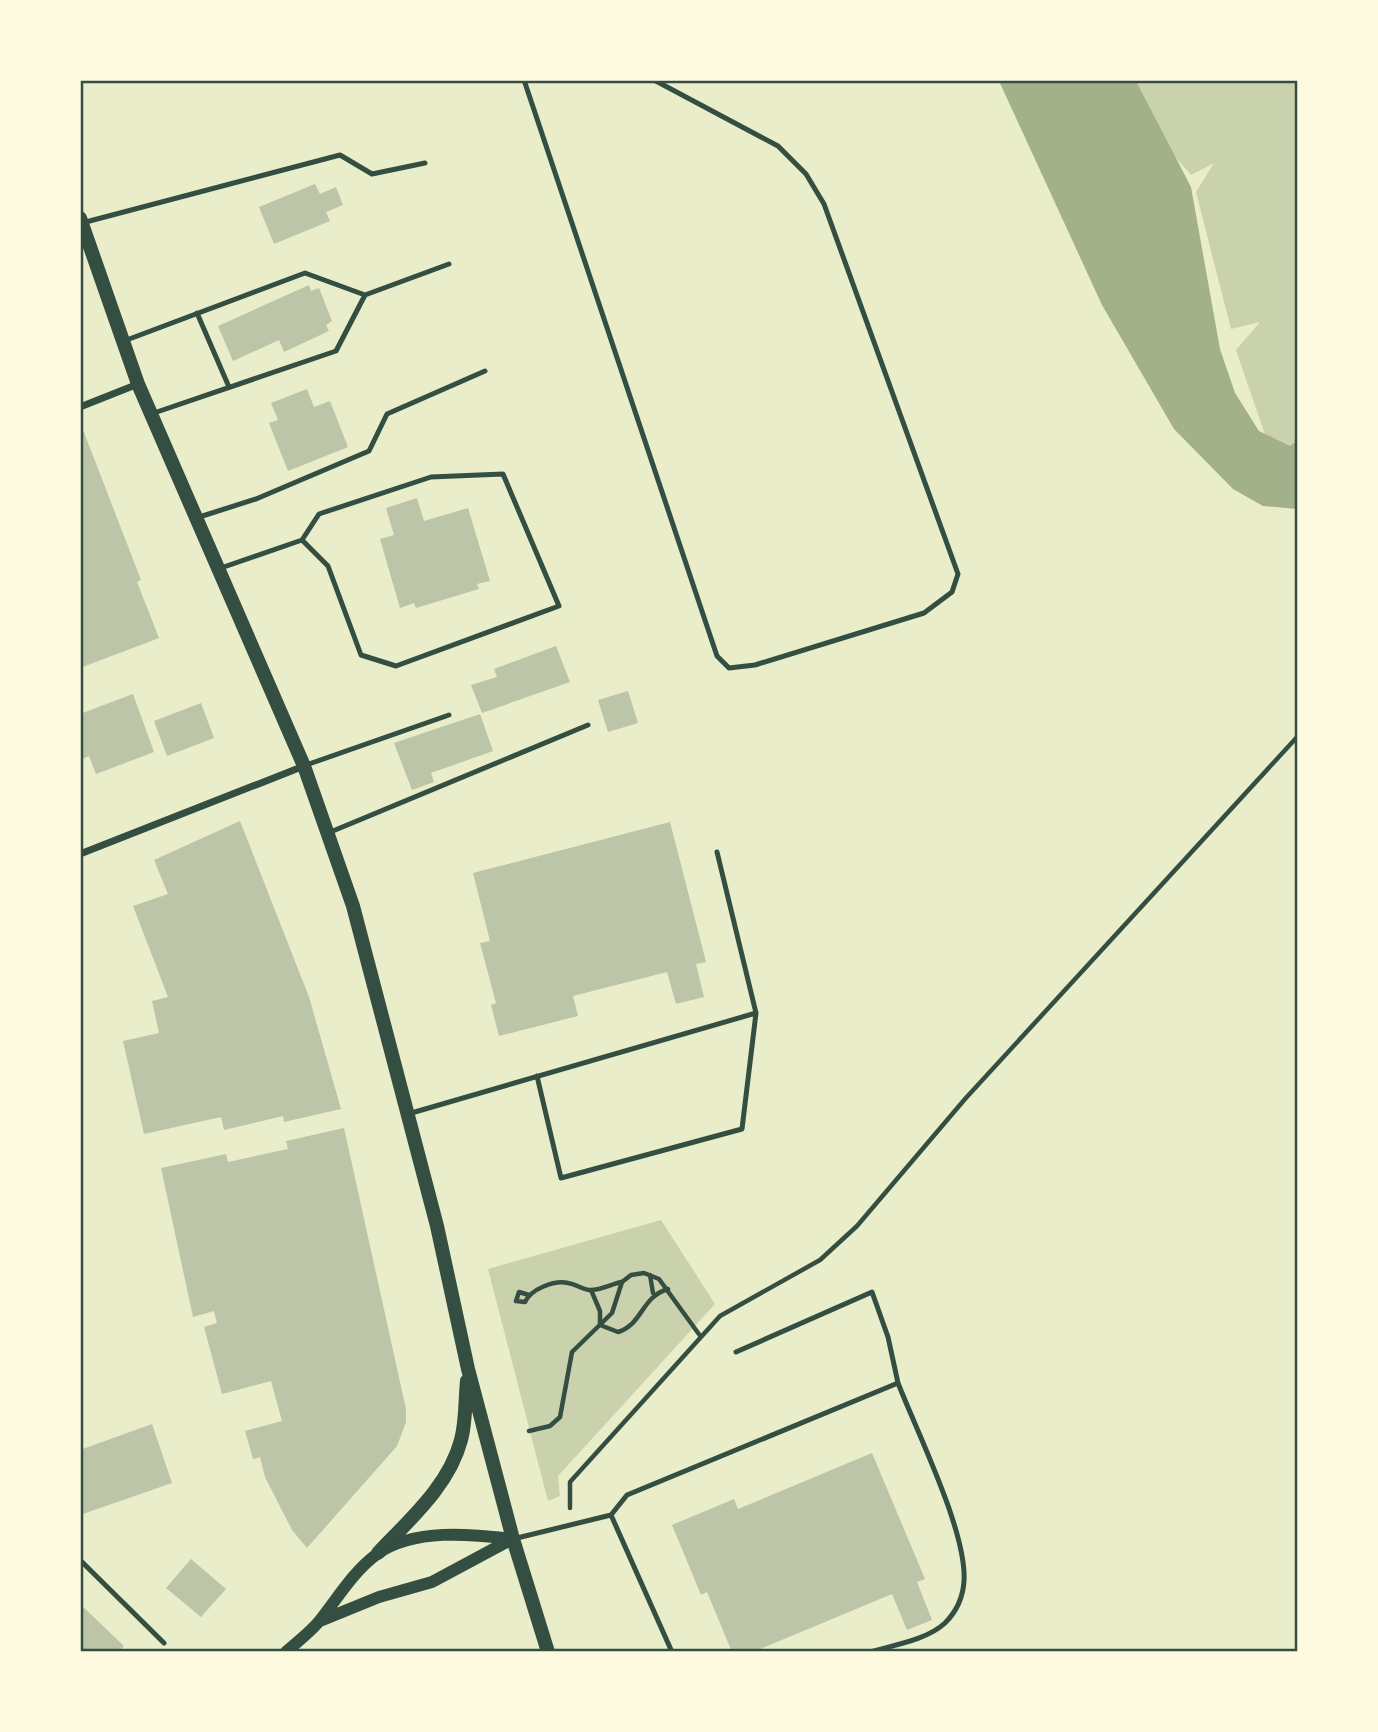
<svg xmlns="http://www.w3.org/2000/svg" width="1378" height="1732" font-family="Rubik,sans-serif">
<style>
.green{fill:#cad2ad}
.water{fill:#a3b18a}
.building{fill:#bcc5a7}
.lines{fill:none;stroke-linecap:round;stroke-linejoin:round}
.path{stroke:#344e41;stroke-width:4.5}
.service{stroke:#344e41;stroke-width:5}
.minor{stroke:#344e41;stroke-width:7}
.tertiary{stroke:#344e41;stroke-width:12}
.secondary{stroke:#344e41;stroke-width:14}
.neatline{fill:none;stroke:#344e41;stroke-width:2.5}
</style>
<rect width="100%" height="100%" fill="#e9edc9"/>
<path class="green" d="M1126 81H1297V446L1272 455 1236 350 1260 322 1231 329 1196 192 1214 163 1191 175 1159 138Z
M661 1220 715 1304 558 1476 560 1496 548 1501 488 1269Z"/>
<path class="water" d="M999 81H1136L1191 187 1220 349 1235 393 1259 431 1290 446 1297 441V509L1263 506 1233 489 1174 429 1102 305Z"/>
<path class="building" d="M315 184 320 194 336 187 343 205 326 212 330 221 274 244 259 207Z
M309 285 311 291 319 288 332 321 326 325 329 331 284 352 279 340 233 361 218 326Z
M307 389 314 407 330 401 348 447 288 471 269 423 278 420 271 403Z
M80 422 141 580 137 582 159 638 80 668Z
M417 498 424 521 468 508 490 581 477 584 479 589 416 608 414 603 400 608 380 539 394 535 386 508Z
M556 646 570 682 482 713 471 685 497 677 494 669Z
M628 691 638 723 608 732 598 700Z
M133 694 154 752 96 774 89 756 80 760V746L84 745 80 734V714Z
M201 703 214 738 167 756 154 721Z
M480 714 493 751 431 773 434 782 412 790 394 743Z
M240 821 309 997 341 1109 284 1122 283 1116 224 1130 221 1117 144 1134 123 1041 159 1033 152 1001 168 997 133 906 168 894 154 860Z
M670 822 706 962 696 964 704 997 676 1004 667 972 573 996 578 1016 499 1036 491 1005 496 1003 480 943 490 941 473 873Z
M344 1128 406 1409V1422L397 1446 307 1548 292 1530 265 1477 260 1457 253 1459 245 1431 282 1421 271 1381 222 1394 204 1327 217 1323 214 1311 193 1317 161 1168 226 1154 228 1162 288 1149 286 1141Z
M152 1424 172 1483 80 1515V1450Z
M872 1453 925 1579 917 1582 932 1620 907 1630 892 1594 753 1652H732L707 1592 701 1595 672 1525 734 1499 738 1509Z
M191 1559 226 1589 201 1617 166 1588Z
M80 1604 124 1646 119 1652H80Z"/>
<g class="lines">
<path class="path" d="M650 1275 653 1293
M591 1290 600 1311V1325L618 1332C643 1324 641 1297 668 1289
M529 1295 519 1292 516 1301 525 1302C531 1289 554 1280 568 1283 575 1284 582 1289 589 1290 598 1291 612 1284 621 1282
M529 1431 550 1426 560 1417 572 1352 612 1313 622 1282 631 1275 644 1273 659 1279 701 1337
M570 1508V1482L720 1316 820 1260 857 1226 965 1099 1298 736"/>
<path class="service" d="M524 80 717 656 729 668 755 665 924 613 952 592 958 574 824 204 806 174 778 146 654 80
M82 223 340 155 372 174 425 163
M197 313 229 387
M124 341 305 273 365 295 449 264
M151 414 336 351 365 295
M196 518 256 499 369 451 387 414 485 371
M218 569 302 540 319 514 431 477 503 474 559 606 396 666 361 655 328 566 302 540
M306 765 449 715
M328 833 588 725
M537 1076 561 1178 742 1129 756 1013
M408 1114 756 1013 717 852
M736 1352 872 1292 888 1337 898 1383
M611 1515 672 1652
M513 1539 611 1515 627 1495 898 1383C917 1432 967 1532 964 1581 963 1598 957 1611 945 1623 927 1640 893 1645 870 1652
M80 1560 164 1643"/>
<path class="minor" d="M80 407 138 384
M80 854 304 766"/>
<path class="tertiary" d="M320 1621 379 1597 432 1582 512 1539
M286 1652C298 1641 312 1631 321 1619 339 1596 354 1571 377 1554 414 1528 471 1534 513 1539"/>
<path class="secondary" d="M80 218 138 384 304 766 353 906 437 1226 468 1369 513 1539 548 1652
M378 1553C409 1520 449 1486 461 1440 466 1422 465 1400 467 1381"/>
</g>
<rect width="1378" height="1732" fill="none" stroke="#fefae0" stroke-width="164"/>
<rect x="82" y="82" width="1214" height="1568" class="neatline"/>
</svg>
